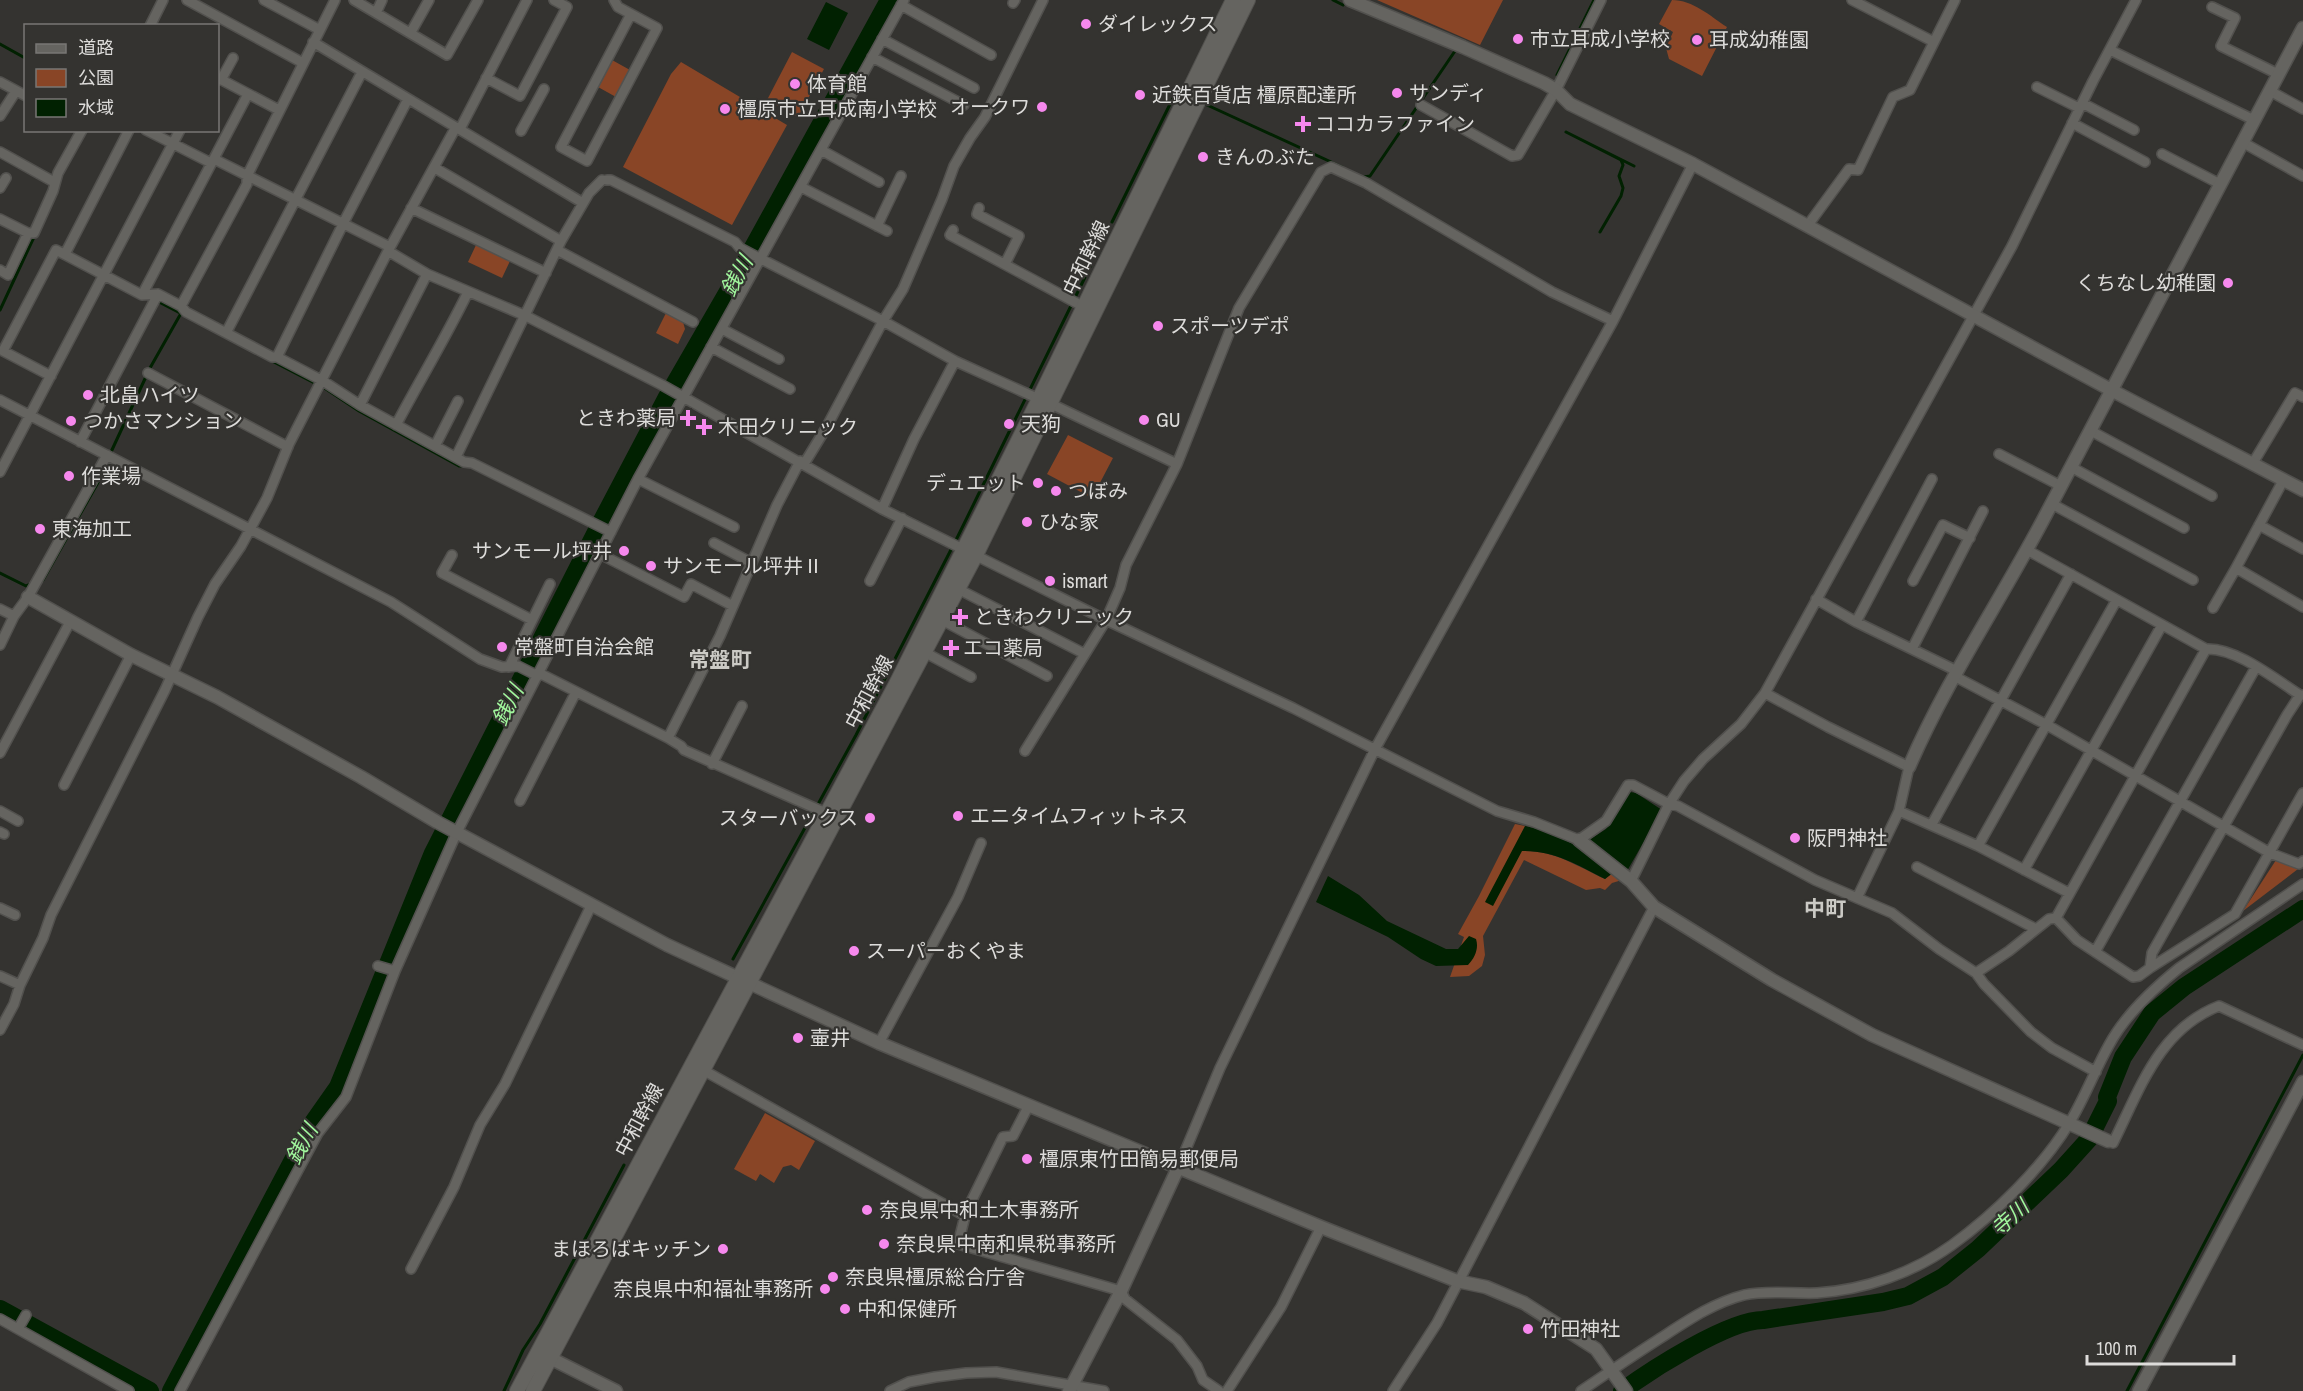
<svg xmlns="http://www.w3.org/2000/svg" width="2303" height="1391" font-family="'Archivo Narrow','Noto Sans JP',sans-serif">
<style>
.green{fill:#894526}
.water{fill:#012101}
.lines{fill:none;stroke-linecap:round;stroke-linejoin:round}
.stream{stroke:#012101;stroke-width:3}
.river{stroke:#012101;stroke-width:18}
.minor-casing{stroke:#52514e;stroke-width:12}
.tertiary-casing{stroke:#52514e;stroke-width:15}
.secondary-casing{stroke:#52514e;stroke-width:16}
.minor{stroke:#656460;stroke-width:9}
.tertiary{stroke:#656460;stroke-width:12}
.secondary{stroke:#656460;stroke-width:14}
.poi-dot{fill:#f688ed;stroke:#343330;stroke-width:2}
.labels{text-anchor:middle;stroke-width:4.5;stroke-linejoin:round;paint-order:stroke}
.poi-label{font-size:20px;fill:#dddcda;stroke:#343330;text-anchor:start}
.street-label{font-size:20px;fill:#dddcda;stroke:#343330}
.water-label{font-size:21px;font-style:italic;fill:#a1f79d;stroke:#343330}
.neighbourhood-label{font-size:21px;font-weight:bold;fill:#cbcac5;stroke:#343330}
</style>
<rect width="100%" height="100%" fill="#343330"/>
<path class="green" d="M1377 0H1503L1480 45Z
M1672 0C1693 0 1710 16 1727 27L1702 76 1669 59 1666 48 1673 32 1659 24Z
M792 52 824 69 798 117 767 100Z
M612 60 630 70 616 97 598 87Z
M681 62 787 125 732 225 623 167 671 74Z
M476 245 510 261 502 278 468 262Z
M666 313 683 322 685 329 678 344 656 333Z
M1068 435 1113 458 1092 498 1047 474Z
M1515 824 1525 826 1522 851C1554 850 1577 866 1605 879L1614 872 1622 880 1612 883 1605 890 1600 888 1586 890 1524 860 1483 936 1485 955 1482 966 1469 976 1450 977 1464 937 1458 934 1479 896Z
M2276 860 2290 863 2298 869 2243 911Z
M765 1113 815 1141 799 1170 791 1165 783 1167 774 1183 760 1174 756 1181 734 1169Z"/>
<path class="water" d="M826 2 848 13 829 50 807 39Z
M1630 792 1636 793 1662 810 1627 871 1591 844 1589 840 1606 829Z
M1525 826C1561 834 1585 850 1614 872L1605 879C1578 865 1553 850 1522 851L1493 906 1485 902Z
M1328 876 1359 895 1387 921 1446 949H1458L1469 936 1476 939C1479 948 1475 958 1468 965L1436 966 1421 959 1388 937 1316 902Z"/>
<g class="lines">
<path class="stream" d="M1333 0 1343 5
M0 44 25 58
M1557 75 1594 0
M1207 105 1342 167
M1364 177 1370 176 1455 51
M1112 222 1177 90
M1600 232 1621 196 1623 188 1619 176 1623 165 1621 160 1566 132 1634 166
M159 302 326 389 359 411 459 466H464
M0 310 34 237
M0 573 26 586 31 584
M40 581 43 580 109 463 111 452 150 368 180 315
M733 959 856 735 958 536 1091 265
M504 1391 523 1350 540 1324 624 1165
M2127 1391 2303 1055"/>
<path class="river" d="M0 1309 150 1391
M171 1391 312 1124 338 1087 433 853 597 530 667 397 745 262 889 0
M1622 1391C1651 1370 1728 1320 1763 1320L1883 1302 1908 1296 1943 1277 1978 1249 2061 1170 2089 1139 2108 1101 2107 1097 2123 1057 2152 1013 2184 987 2303 909"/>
<g class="minor-casing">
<path id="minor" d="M187 0 303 63
M264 0 320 30
M354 0 447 55 478 0
M614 0 618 7 657 28 587 161 561 147 631 14
M1852 0 1934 42
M1013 3 1015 0
M901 5 991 55
M2212 7 2235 18 2221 46 2278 74
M376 13 382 0
M150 26 163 0
M411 32 429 0
M882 39 974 88
M313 42 583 203
M2110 50 2254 120
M872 57 964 105
M218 78 279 110
M486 78 520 96 567 7 554 0
M221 80 233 58
M0 82 26 96
M2037 87 2079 108
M2270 91 2303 109
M2082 103 2134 130
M1421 105 1512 156 1518 155 1556 90 1601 0
M0 116 16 91
M2072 123 2145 162
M460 129 527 0
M146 130 211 163
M521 131 544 89
M2242 142 2303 176
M821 150 879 182
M0 152 54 182
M2162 154 2220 184
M214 159 390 247
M435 168 561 241
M607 180H611L735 242 740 248 761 259 883 321 955 361 1039 399
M801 187 887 231
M0 188 6 178
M411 208 546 273
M979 208 977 214 1019 236 1005 264
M0 219 28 233
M1808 225 1849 169 1858 170 1893 97 1910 90 1955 0
M877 226 901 176
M953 230 950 235 1084 307
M557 250 693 322
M388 251 427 274 526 316 662 385 882 509 1106 620 1293 708 1497 811 1534 822 1579 840 1606 821 1628 785H1633L1669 804 1678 806 1815 880 1892 913 1939 949 1976 973 1984 984 2031 1032 2052 1048 2096 1072
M65 254 129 130
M0 270 8 275 28 233H34L53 191 58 173 82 130
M142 295 248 94
M181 306 247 184V176L335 0
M722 329 779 359
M226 333 362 72
M711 347 790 389
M277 357 347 216 408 99
M148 373 288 447
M51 376 3 351 56 250 142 295 158 294 181 306 186 312 272 357H277L323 381 360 405 464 462 472 463 611 532
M0 400 391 602 480 659 502 667 518 666 538 676
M1049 403 1177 464
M360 405 427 274
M396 425C420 380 446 337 468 292
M2091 431 2212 496
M80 442 158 294
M435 446 458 401
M1999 454 2061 486
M456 457 561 241 589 193 602 180
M2253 463 2295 393 2303 397
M804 464 826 428 883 321 903 289 942 199 954 166 970 138 985 117 1043 0
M2071 467 2184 528
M0 472 180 130
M638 479 734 527
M2284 479 2236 568 2303 607
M2052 504 2193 580
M882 509 914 439 955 361
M2259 525 2303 549
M714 543 752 563
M2027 550 2206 649C2235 647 2275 679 2300 695
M600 554 684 597 691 584 733 606
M452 555 442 573 532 620
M870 581 902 518
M1913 581 1943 525 1970 538
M958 589 1085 654
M1816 599 1856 622 1957 671
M2213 608 2236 568
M0 609 14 616
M942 620 1047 676
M1856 622 1932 479
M0 645 14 616 28 597 107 455
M1912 649 1983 511
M924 652 971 677
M509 667 550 584
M539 673 668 738 681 746 684 750 826 813
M1954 676 2047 725 2270 853 2299 864 2303 861
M1765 693 1828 727 1909 767 1899 811 1857 898
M668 738 720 636 777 505 800 461
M1025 751 1106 620 1120 588 1126 565 1177 464 1239 308 1321 172 1331 167 1366 183 1552 292 1613 321
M0 753 70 622
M712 764 742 706
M64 785 131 655
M520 801 576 692
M0 811 18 821
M1899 811 1978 846 2069 893
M1932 824 2071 574
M0 832 4 834
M1978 846 2116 601
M1917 867 2036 929
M2024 870 2162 625
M1631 881 1669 804 1684 781 1703 759 1741 724 1765 693 2012 246 2093 81 2136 0
M0 908 15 915
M2056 918 2077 940 2133 977 2139 976 2150 968 2152 953 2287 715 2300 695H2303
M2095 952 2256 667
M378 966 395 971
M2150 968 2235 914 2303 793
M1976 973 2009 951 2049 919 2056 918 2206 649
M0 976 20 985
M0 1030 14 1004 20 985 43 938 51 915 165 690 198 617 215 584 241 546 267 498 289 444 388 251 456 127
M879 1043 958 897 981 843
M703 1070 965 1216
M1029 1105 1013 1136 1003 1137 966 1212 958 1244 1121 1291 1125 1299 1177 1340 1197 1366 1203 1380 1219 1391
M2108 1141 2113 1143C2140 1089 2159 1029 2219 1006L2303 1045
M1178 1168 1220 1068 1375 749 1613 321 1693 164
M411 1269 454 1187 480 1125 505 1084 591 906
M0 1319 129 1391
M18 1329 26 1315
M180 1391 318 1133 346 1097 395 971 457 832 638 479 904 0
M890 1391 909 1382 935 1377 966 1373 996 1372 1104 1391
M1227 1391 1281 1307 1321 1227
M1393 1391 1437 1323 1654 907
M1581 1391C1606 1374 1631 1357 1656 1341 1684 1323 1712 1303 1744 1295 1767 1290 1794 1294 1817 1293 1864 1290 1913 1273 1952 1245 1995 1214 2043 1167 2070 1122 2085 1097 2095 1070 2109 1045 2125 1015 2153 989 2179 968L2303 884"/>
</g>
<g class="tertiary-casing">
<path id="tertiary" d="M1350 0 1463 47 1544 83 1556 90 1570 104 1693 164 2113 391 2303 490
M28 597 131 655 217 697 361 777 437 822 667 945 879 1043 1321 1227 1457 1281 1486 1287 1524 1303 1596 1349 1626 1391
M1909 767C1946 681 1999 603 2043 520 2130 357 2215 192 2303 28
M1579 840 1631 881 1654 907 1772 980 1872 1035 2108 1141
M542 1354 616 1391
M1069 1391 1121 1291 1178 1168
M2139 1391 2303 1082"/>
</g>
<g class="secondary-casing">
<path id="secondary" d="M517 1391 896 684 1039 399 1233 0
M533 1391 976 555 1248 0"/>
</g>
<use href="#minor" class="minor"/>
<use href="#tertiary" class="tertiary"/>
<use href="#secondary" class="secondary"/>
</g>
<g class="poi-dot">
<circle cx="1086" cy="24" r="6"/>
<circle cx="1518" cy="39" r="6"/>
<circle cx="1697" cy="40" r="6"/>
<circle cx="795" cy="84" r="6"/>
<circle cx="1397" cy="93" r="6"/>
<circle cx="1140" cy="95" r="6"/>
<circle cx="1042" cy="107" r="6"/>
<circle cx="725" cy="109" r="6"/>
<path d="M1300 115h6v6h6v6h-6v6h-6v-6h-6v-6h6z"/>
<circle cx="1203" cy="157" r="6"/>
<circle cx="2228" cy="283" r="6"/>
<circle cx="1158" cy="326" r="6"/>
<circle cx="88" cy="395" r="6"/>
<path d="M685 409h6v6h6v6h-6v6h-6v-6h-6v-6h6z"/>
<circle cx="1144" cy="420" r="6"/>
<circle cx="71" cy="421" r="6"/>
<circle cx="1009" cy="424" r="6"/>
<path d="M701 418h6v6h6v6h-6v6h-6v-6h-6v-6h6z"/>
<circle cx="69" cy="476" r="6"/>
<circle cx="1038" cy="483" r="6"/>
<circle cx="1056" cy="491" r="6"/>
<circle cx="1027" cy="522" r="6"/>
<circle cx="40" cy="529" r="6"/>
<circle cx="624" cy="551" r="6"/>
<circle cx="651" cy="566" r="6"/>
<circle cx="1050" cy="581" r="6"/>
<path d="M957 608h6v6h6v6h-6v6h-6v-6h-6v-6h6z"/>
<circle cx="502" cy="647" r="6"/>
<path d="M948 639h6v6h6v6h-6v6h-6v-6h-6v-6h6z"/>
<circle cx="958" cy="816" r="6"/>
<circle cx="870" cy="818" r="6"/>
<circle cx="1795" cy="838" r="6"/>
<circle cx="854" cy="951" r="6"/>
<circle cx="798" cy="1038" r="6"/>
<circle cx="1027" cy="1159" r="6"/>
<circle cx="867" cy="1210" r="6"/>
<circle cx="884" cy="1244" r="6"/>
<circle cx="723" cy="1249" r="6"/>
<circle cx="833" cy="1277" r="6"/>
<circle cx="825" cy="1289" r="6"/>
<circle cx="845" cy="1309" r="6"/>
<circle cx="1528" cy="1329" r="6"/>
</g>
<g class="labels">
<g class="poi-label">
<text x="1098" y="31">ダイレックス</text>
<text x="1530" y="46">市立耳成小学校</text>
<text x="1709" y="47">耳成幼稚園</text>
<text x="807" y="91">体育館</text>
<text x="1409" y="100">サンディ</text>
<text x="1152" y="102">近鉄百貨店 橿原配達所</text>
<text x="1030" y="114" text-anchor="end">オークワ</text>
<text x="737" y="116">橿原市立耳成南小学校</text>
<text x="1315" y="131">ココカラファイン</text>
<text x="1215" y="164">きんのぶた</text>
<text x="2216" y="290" text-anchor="end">くちなし幼稚園</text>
<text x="1170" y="333">スポーツデポ</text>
<text x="100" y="402">北畠ハイツ</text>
<text x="676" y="425" text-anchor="end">ときわ薬局</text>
<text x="1156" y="427">GU</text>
<text x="83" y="428">つかさマンション</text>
<text x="1021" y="431">天狗</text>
<text x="718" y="434">木田クリニック</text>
<text x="81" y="483">作業場</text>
<text x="1026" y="490" text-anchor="end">デュエット</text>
<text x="1068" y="498">つぼみ</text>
<text x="1039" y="529">ひな家</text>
<text x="52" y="536">東海加工</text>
<text x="612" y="558" text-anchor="end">サンモール坪井</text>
<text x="663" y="573">サンモール坪井Ⅱ</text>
<text x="1062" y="588">ismart</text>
<text x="974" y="624">ときわクリニック</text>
<text x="514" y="654">常盤町自治会館</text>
<text x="963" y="655">エコ薬局</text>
<text x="970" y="823">エニタイムフィットネス</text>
<text x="858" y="825" text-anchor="end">スターバックス</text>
<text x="1807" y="845">阪門神社</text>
<text x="866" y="958">スーパーおくやま</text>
<text x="810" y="1045">壷井</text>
<text x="1039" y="1166">橿原東竹田簡易郵便局</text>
<text x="879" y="1217">奈良県中和土木事務所</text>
<text x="896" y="1251">奈良県中南和県税事務所</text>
<text x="711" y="1256" text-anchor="end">まほろばキッチン</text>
<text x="845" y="1284">奈良県橿原総合庁舎</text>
<text x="813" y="1296" text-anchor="end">奈良県中和福祉事務所</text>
<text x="857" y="1316">中和保健所</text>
<text x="1540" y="1336">竹田神社</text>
</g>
<g class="street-label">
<text transform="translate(1086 258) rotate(-64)" y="7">中和幹線</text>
<text transform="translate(869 692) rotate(-62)" y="7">中和幹線</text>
<text transform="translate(639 1120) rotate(-62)" y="7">中和幹線</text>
</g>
<g class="water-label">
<text transform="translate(737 276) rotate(-61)" y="7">銭川</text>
<text transform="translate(508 705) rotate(-63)" y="7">銭川</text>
<text transform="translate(302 1144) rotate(-61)" y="7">銭川</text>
<text transform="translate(2010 1218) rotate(-42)" y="7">寺川</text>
</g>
<g class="neighbourhood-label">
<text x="720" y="667">常盤町</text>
<text x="1825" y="916">中町</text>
</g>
</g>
<rect x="24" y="24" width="195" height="108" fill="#343330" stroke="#787774" stroke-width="1.5"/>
<rect x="36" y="44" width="30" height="9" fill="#656460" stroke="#787774" stroke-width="1.5"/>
<text x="78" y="54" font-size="18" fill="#dddcda">道路</text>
<rect x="36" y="69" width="30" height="18" fill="#894526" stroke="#787774" stroke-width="1.5"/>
<text x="78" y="84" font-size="18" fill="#dddcda">公園</text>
<rect x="36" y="99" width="30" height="18" fill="#012101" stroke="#787774" stroke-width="1.5"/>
<text x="78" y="114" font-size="18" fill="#dddcda">水域</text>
<path d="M2087 1355v9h147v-9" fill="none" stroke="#dddcda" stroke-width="3"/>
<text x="2096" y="1355" font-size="18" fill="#dddcda" stroke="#343330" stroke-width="4.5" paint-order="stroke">100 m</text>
</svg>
